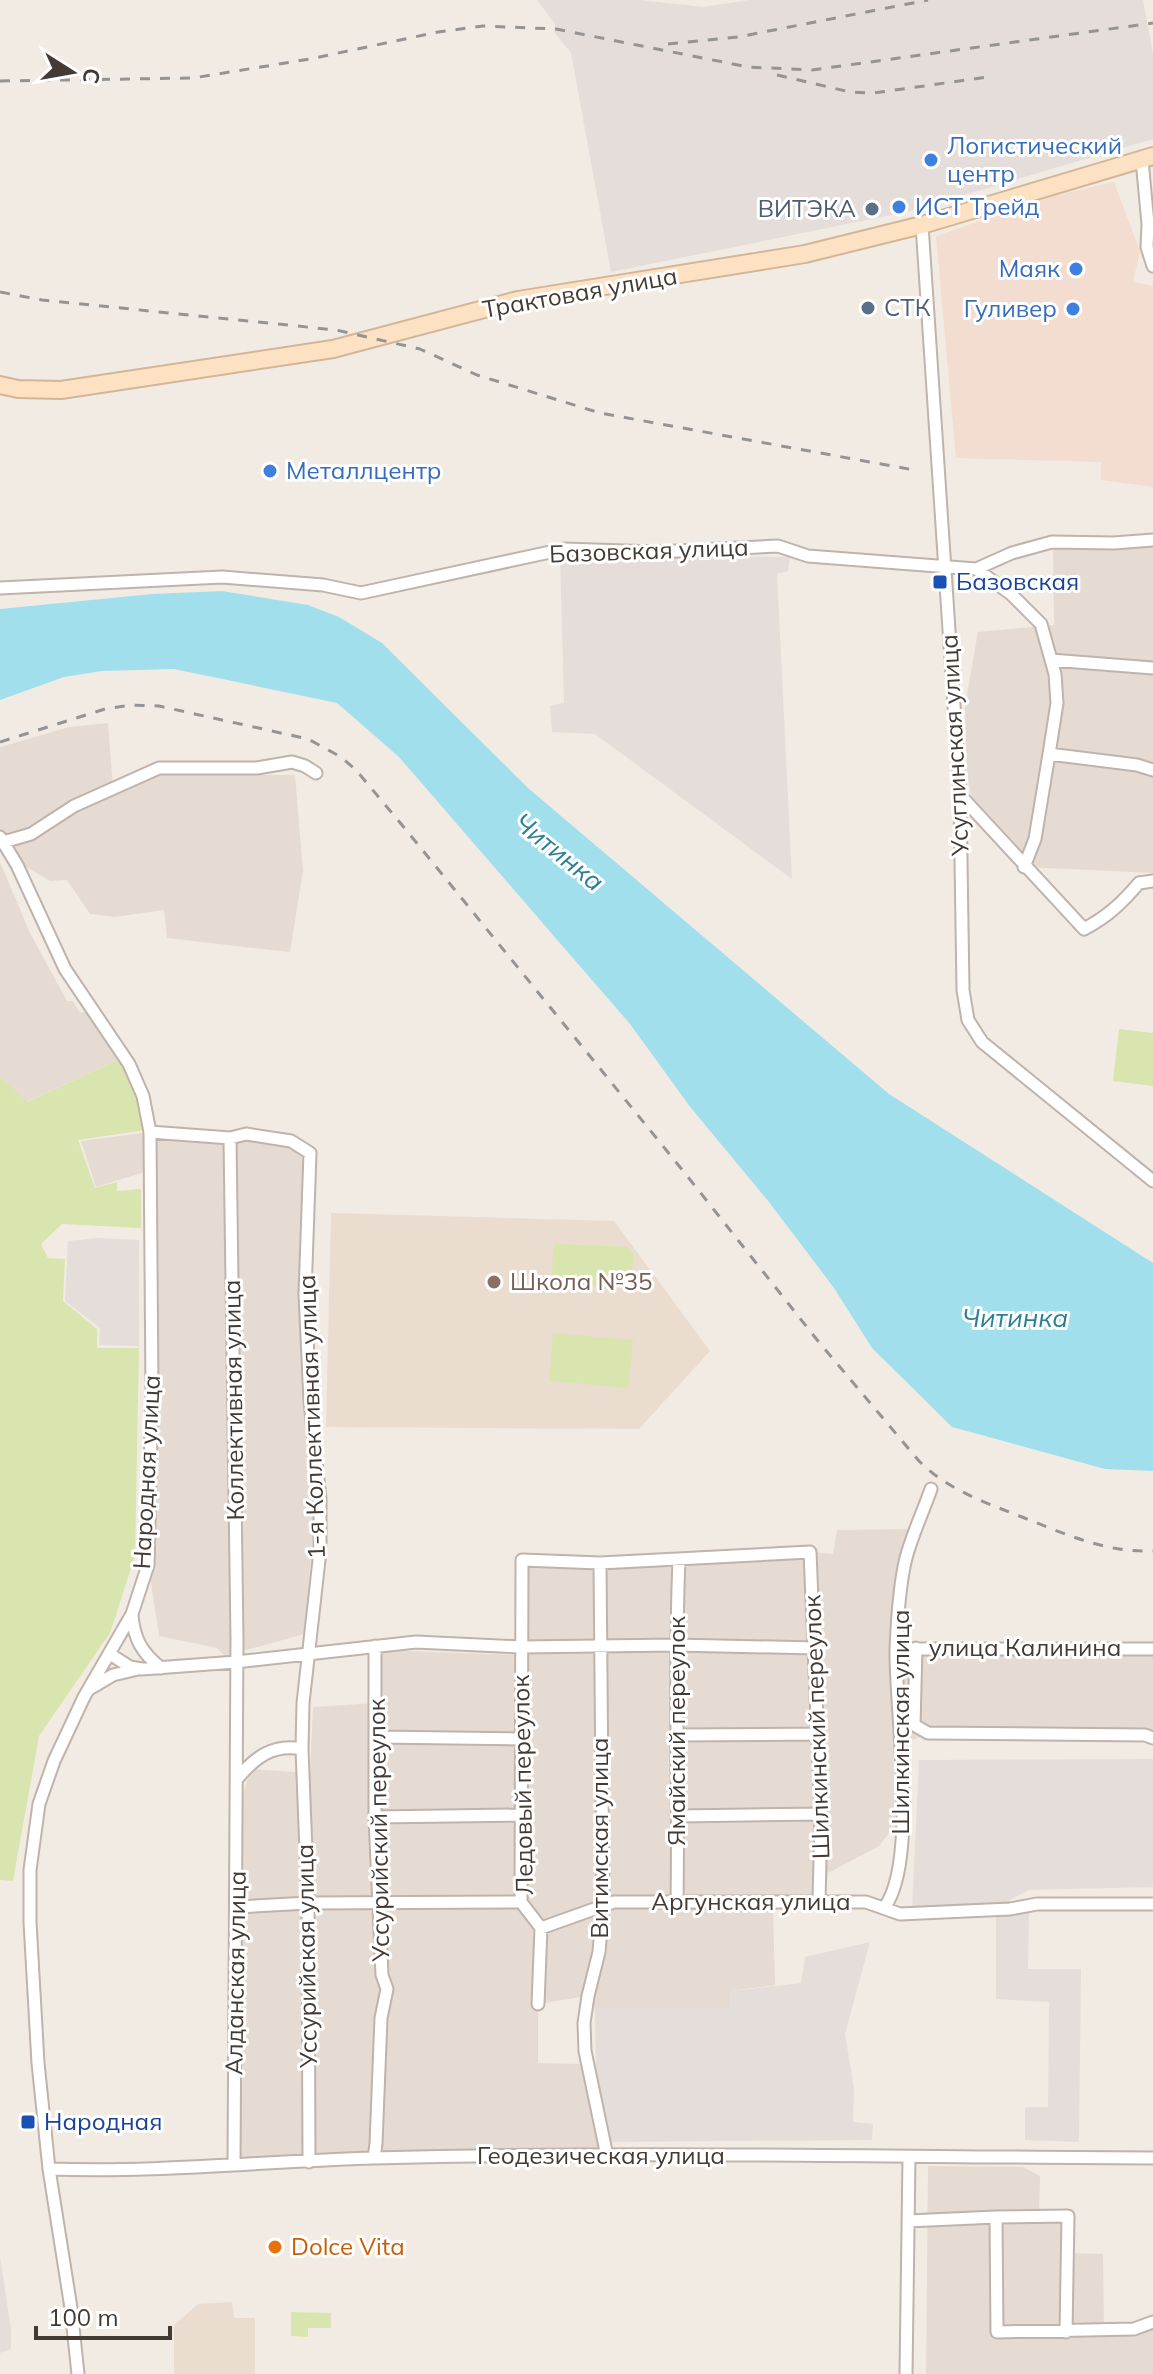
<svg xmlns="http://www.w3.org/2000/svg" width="1153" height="2374" font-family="Mulish,sans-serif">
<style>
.residential{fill:#e5dbd3}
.commercial{fill:#f3dcd0}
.industrial{fill:#e4ddd9}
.education{fill:#eadccf}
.green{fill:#d8e5ae}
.water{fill:#a2dfed}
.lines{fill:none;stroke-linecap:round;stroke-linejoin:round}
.minor-casing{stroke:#bfb3aa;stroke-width:15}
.secondary-casing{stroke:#d3b698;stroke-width:20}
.minor{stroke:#fff;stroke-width:11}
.secondary{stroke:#fce2c3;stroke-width:16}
.rail{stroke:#949494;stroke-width:3;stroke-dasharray:10 10;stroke-linecap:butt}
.shop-dot{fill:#3f7fe0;stroke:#fff;stroke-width:3}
.service-dot{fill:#5c6f8a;stroke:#fff;stroke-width:3}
.transit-dot{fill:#1a4fb4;stroke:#fff;stroke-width:3}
.education-dot{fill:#8d6e63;stroke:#fff;stroke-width:3}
.food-dot{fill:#e8710a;stroke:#fff;stroke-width:3}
.labels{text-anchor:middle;stroke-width:6;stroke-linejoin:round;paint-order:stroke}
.shop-label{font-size:24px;fill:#366cbe;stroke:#fff;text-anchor:start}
.service-label{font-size:24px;fill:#4e5e75;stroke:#fff;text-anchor:end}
.street-label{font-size:24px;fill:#433a34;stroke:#fff}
.transit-label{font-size:24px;fill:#164399;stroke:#fff;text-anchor:start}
.education-label{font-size:24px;fill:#785e54;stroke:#fff;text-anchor:start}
.food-label{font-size:24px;fill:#c56008;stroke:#fff;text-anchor:start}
.water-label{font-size:26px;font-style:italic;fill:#2d8094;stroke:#fff}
</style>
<rect width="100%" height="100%" fill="#f2ebe4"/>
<path class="residential" d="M1153 541V873L1025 867 974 812 967 773 965 706 978 632 1054 625 1053 543Z
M108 723 113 788 160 775H295L303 871 290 952 167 938 164 910 115 917 90 914 67 880 50 881 18 862 0 844V747L69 727Z
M0 862 30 933 67 1001H73L80 1013 87 1011 120 1059 26 1102 0 1076Z
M150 1132 246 1134 291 1142 310 1153V1466L315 1513 304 1634 225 1656 217 1648 159 1636 151 1583V1170L96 1187 81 1141Z
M909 1529 897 1649 1153 1656V1731L926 1735 899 1745 902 1816 879 1846 828 1873 825 1894 773 1909 775 1985 731 1991 730 2008H595L587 1996 538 2004V2063L583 2064 607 2156 234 2165 237 1907 242 1796 251 1769 310 1773 313 1707 376 1703 380 1650 515 1655 522 1560 810 1552 833 1554 837 1530Z
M928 2166 1023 2167 1040 2176 1039 2215H1073L1071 2253 1103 2254 1104 2329H1153V2374H926Z"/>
<path class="commercial" d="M1114 182 1140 251 1133 282 1153 286V487L1101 480V462L956 458 936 236 1049 197Z"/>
<path class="industrial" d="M537 0H640L703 7 749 0H1143L1153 54V139L906 212 611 272 571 53 554 32 555 24Z
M560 555 790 557 788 571 777 574 792 879 595 734 552 732 550 706 564 703Z
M97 1238 139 1240V1346L99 1345 100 1328 65 1301 68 1241Z
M1153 1759V1887L1029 1890 1002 1904 912 1909 919 1760Z
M1029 1910 1028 1969H1081L1079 2142 1025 2140V2107H1048L1049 2002 996 1999V1915Z
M870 1942 845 2034 854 2089 853 2122 873 2124 872 2140 610 2142 596 2076 595 2008H730L731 1991 801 1983 805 1957Z
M0 2257 11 2329V2349L0 2353Z"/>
<path class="education" d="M331 1213 614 1221 710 1351 639 1429 326 1427Z
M232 2302 234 2318H255V2374H174V2325L198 2304Z"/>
<path class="green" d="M1119 1029 1153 1033V1086L1113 1081Z
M120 1059 141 1099 146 1130 78 1140 95 1188 117 1182V1191L141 1189V1228L62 1224 41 1244 48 1258 65 1259 63 1301 97 1329V1348H139L135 1556 110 1633 39 1736 13 1881 0 1880V1076L27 1102Z
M556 1244 628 1247 633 1253 632 1283 626 1287 557 1286 552 1282 553 1248Z
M553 1333 633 1340 628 1388 549 1381Z
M291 2312 331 2313V2328H308V2337L291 2336Z"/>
<path class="water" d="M222 591 308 605 339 617 382 643 528 788 889 1094 1153 1263V1471L1105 1469 952 1427 872 1348 834 1288 769 1202 691 1108 630 1024 399 757 337 703 174 669 102 671 64 677 0 700V609L152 594Z"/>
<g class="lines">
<g class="minor-casing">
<path id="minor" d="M1142 160 1148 224 1147 247 1153 266
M922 225 960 795 963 990 968 1020 982 1042 1153 1181
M976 569 1011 594 1041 624 1055 674 1057 703 1049 754 1035 839 1024 867
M0 588 222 577 323 585 361 593 564 549 657 552 778 546 808 556 976 569 1012 553 1052 542 1114 543 1153 540
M1051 660 1153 668
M1049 754 1137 765 1153 770
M960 795 1084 929C1107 917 1122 903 1139 883L1153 881
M0 837 17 865 65 969 129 1064 143 1096 150 1132 152 1392 148 1565 132 1614 84 1697 54 1761 39 1804 30 1870V1922L38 2063 49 2169 71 2308 78 2374
M0 843 31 834 74 806 159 768H257L292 762 305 766 316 773
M150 1132 230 1138 246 1134 291 1141 310 1153 305 1294 310 1401 320 1499V1551L303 1703 302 1749 308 1903 309 2162
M230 1138 237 1639 234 2165
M600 1563 603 1904 599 1952 588 1996 584 2023 585 2051 607 2156
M132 1615C134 1639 142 1653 161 1668
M916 1648 914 1725 928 1733 1145 1735 1153 1738
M896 1649H1153
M110 1654 130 1667 142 1669 236 1662 416 1642 521 1647 675 1645 816 1648
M91 1688 113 1675 138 1669
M678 1735 818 1734
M376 1737 520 1739
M237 1779C254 1758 273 1743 302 1749
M679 1816 821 1814
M375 1817 519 1815
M677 1902C679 1788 674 1674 679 1560
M237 1907 308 1903 521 1902
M884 1908C919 1862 895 1711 896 1649 897 1625 900 1582 906 1558 912 1535 923 1512 931 1489
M541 1928 614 1902H866L900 1914 1010 1909 1037 1904H1153
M538 2004 541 1928 521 1902 522 1560 600 1563 810 1552 821 1814 819 1902
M374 2158 376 2144 381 2018 387 1989 382 1975 375 1817V1646
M49 2169C157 2173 266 2161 374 2158 634 2151 894 2157 1153 2158
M996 2217 1068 2216 1066 2332
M908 2221 996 2217 997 2332 1134 2329 1153 2322
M906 2374 909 2157"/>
</g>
<g class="secondary-casing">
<path id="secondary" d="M0 385 18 389 61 390 333 349 518 300 805 254 922 225 1153 156"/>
</g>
<use href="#minor" class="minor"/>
<use href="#secondary" class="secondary"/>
<path class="rail" d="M668 44 738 37 928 0
M777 75 850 92 874 93 988 77
M0 81 193 78 310 59 438 32 483 26 556 29 748 67 812 70 1153 23
M0 292 42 300 336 330 420 349 477 375 600 413 914 470
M0 742 105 709 131 705 159 706 308 739 341 757 356 770 407 831 684 1172 818 1341 919 1461C948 1490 984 1502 1022 1517 1065 1534 1106 1553 1153 1551"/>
</g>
<g class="shop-dot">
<circle cx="931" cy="160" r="8"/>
<circle cx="899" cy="207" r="8"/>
<circle cx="1076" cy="269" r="8"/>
<circle cx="1073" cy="309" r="8"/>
<circle cx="270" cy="471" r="8"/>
</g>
<g class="service-dot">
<circle cx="872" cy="209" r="8"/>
<circle cx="868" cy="308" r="8"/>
</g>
<g class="transit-dot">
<rect x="932" y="574" width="16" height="16" rx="4"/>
<rect x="20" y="2114" width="16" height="16" rx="4"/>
</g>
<circle class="education-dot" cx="494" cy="1282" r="8"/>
<circle class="food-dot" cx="275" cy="2247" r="8"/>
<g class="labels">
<g class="shop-label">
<text x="947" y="154">Логистический<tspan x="947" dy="28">центр</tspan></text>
<text x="915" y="215">ИСТ Трейд</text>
<text x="1060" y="277" text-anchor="end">Маяк</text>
<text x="1057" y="317" text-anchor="end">Гуливер</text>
<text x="286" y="479">Металлцентр</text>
</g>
<g class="service-label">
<text x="856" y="217">ВИТЭКА</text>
<text x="884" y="316" text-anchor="start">СТК</text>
</g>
<g class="street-label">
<text transform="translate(580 293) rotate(-10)" y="8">Трактовая улица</text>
<text transform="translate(649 551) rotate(-2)" y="8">Базовская улица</text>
<text transform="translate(955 745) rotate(-93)" y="8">Усуглинская улица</text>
<text transform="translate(234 1400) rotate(-91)" y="8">Коллективная улица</text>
<text transform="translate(312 1417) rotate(-92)" y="8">1-я Коллективная улица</text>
<text transform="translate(147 1472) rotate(-87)" y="8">Народная улица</text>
<text x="1025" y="1656">улица Калинина</text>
<text transform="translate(901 1722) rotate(-90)" y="8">Шилкинская улица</text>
<text transform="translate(817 1727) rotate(-92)" y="8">Шилкинский переулок</text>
<text transform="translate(677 1731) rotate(-90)" y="8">Ямайский переулок</text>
<text transform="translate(523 1785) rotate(-91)" y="8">Ледовый переулок</text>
<text transform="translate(379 1830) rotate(-91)" y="8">Уссурийский переулок</text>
<text transform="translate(600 1838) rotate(-90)" y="8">Витимская улица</text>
<text x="751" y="1910">Аргунская улица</text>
<text transform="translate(307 1956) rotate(-91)" y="8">Уссурийская улица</text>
<text transform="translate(236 1973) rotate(-89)" y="8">Алданская улица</text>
<text x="601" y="2164">Геодезическая улица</text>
</g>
<g class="transit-label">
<text x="956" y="590">Базовская</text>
<text x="44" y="2130">Народная</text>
</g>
<g class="education-label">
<text x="510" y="1290">Школа №35</text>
</g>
<g class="food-label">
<text x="291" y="2255">Dolce Vita</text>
</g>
<g class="water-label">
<text transform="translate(559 852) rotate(39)" y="9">Читинка</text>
<text x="1015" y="1327">Читинка</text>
</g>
</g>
<g transform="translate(72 72) rotate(101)" stroke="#ffffff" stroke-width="6" paint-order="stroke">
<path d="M0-6L14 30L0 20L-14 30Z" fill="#433a34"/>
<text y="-12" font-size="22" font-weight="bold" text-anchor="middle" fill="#433a34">С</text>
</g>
<path d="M36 2326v12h134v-12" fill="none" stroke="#433a34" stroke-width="4"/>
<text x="48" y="2326" font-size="24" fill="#433a34" stroke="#ffffff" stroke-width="6" paint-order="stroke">100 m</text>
</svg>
